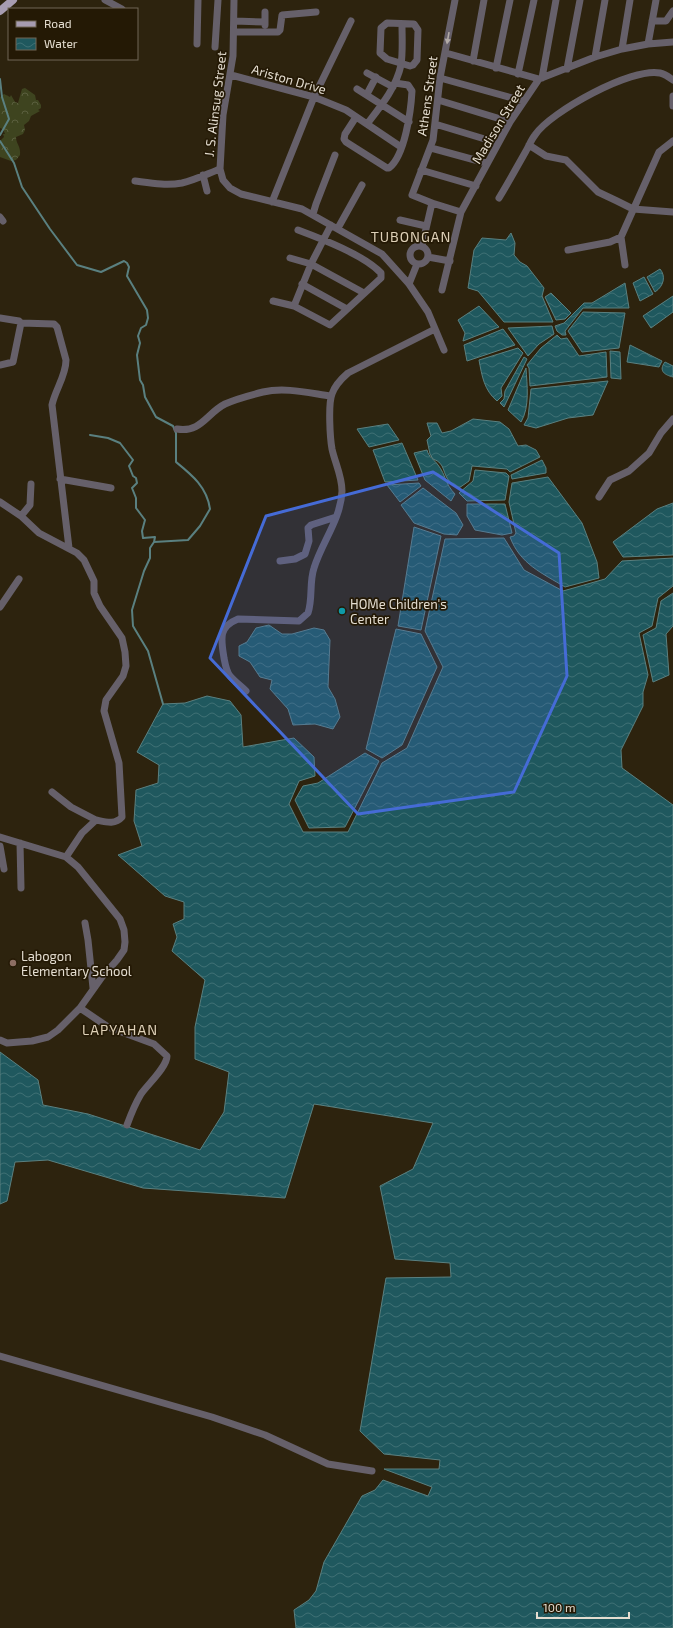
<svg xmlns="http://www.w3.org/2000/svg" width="673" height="1628" font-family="'Exo 2',sans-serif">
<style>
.forest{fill:url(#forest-crowns)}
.water{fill:url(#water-waves);stroke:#5a8080}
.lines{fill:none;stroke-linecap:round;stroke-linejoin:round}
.stream{stroke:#5a8080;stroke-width:2}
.minor{stroke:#66606a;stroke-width:7}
.major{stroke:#a79cb1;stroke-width:8}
.oneway{fill:#b2aba7}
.marked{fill:#456bd6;fill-opacity:0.2;stroke:#456bd6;stroke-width:3;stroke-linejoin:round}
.culture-dot{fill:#0f9aa8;stroke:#241905;stroke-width:1.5}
.education-dot{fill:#8d6e63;stroke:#241905;stroke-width:1.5}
.labels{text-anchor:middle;stroke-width:3.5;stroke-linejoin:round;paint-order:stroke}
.street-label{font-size:13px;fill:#e4ddd0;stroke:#241905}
.poi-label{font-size:13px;fill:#e4ddd0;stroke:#241905;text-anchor:start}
.neighbourhood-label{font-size:14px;letter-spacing:1px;fill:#ded0b7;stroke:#241905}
</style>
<defs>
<pattern id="forest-crowns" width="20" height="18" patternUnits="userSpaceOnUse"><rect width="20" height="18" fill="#3e441f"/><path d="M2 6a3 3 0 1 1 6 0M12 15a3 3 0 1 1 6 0" fill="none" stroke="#5a5f3e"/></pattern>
<pattern id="water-waves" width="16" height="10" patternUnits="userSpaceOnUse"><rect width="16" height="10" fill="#1f585e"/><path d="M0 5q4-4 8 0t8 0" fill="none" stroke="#3f7074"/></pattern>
</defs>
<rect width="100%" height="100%" fill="#2d230e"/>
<path class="forest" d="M25 88 35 95 36 100H38L41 105V108L38 110 40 111 31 116 29 121 24 125 25 130 23 134 16 137C16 144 21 146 20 155L16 160 11 161 0 157V141L4 137 3 134H5L3 129 0 128V97L4 94 10 97 11 95 15 102 18 103 22 89Z"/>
<path class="water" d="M511 233 515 243 514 255 520 262 527 266 544 288 542 296 553 322H504L478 291 468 288 474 250 482 238 506 240Z
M660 269C666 276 664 286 655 292L647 277Z
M644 277 653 294 640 301 633 283Z
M625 283 629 308H583L565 331 566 335H562L557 331 555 326 564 323 584 303H592Z
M551 293 571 313 565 319 556 320 545 297Z
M673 296V312L651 328 643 316Z
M479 306 499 327 463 341 465 333 458 320Z
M583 312 625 313 619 348 582 352 568 331Z
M552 326 554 334 539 344 528 356 508 328Z
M503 329 515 345 467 361 464 345Z
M557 335 561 339 567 338 579 356 606 352 607 377 530 386 529 368 527 365 541 348Z
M630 345 662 361 659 367 627 362Z
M518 348 523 353 501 388 502 396 497 401C484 390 482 376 479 360Z
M610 351 620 352 621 379 611 378Z
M524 357 527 359 504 407 500 403 504 399 505 391Z
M665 362 673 366V377C665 375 658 371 665 362Z
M526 368C527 385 530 407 521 422L508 410Z
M608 381 593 415 568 418 536 428 524 425 528 418 531 389Z
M473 419 500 422 509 429 518 446 526 445 536 450 540 457 510 472 507 469 472 466 469 481 459 488C456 486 452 485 450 482 442 474 446 463 433 459L430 454 427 440 431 436 427 423H437L442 433 451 431Z
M388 424 399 440 369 447 357 429Z
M402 443 418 480 385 482 373 450Z
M427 450C429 458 434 459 438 465 446 475 445 484 455 494L451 501 425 480 414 453Z
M542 460 546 468V473L512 479 511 475Z
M475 470 506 473 509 476 505 500 467 501 459 493 473 481Z
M548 477 582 523 597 562 599 578 565 587C542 573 520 564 510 537L514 536 516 533 509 502 512 483Z
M419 483 421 486 400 502 387 485Z
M423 488 456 513 463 525 457 535 444 534 414 523 401 505Z
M673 503V555L623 557 613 542 657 509Z
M467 504H505L512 533 502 535 475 530 467 516Z
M414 527 441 536 421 630 398 626Z
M504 538 524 570 563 591 605 579 622 561 673 558V586L658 598 652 626 639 633 648 675 643 692V706L621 750 622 768 673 805V1628H296L294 1610 309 1600 316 1591 324 1562 362 1496 375 1490 383 1480 428 1496 432 1487 384 1469H439L440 1460 384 1454 360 1431 386 1278 451 1277 450 1263 395 1259 380 1186 413 1169 433 1123 314 1104 285 1198 143 1188 48 1160 15 1162 7 1201 0 1204V1052L38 1080 43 1105 88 1114 200 1150 224 1112 229 1072 195 1059V1027L205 980 172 951 177 937 173 924 184 919V902L165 896 118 855 142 846 134 821 136 790 158 783 159 765 137 752 163 704 185 703 207 696 230 701 241 715 243 747 294 738 314 757 315 776 299 781 289 804 303 832H348L382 763 407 748 443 667 425 631 445 539Z
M673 593V626L666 634 669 675 653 682 643 635 656 628 661 601Z
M269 625 282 634H292L314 628 324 630 330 640 328 687 335 699 340 717 333 729 315 724 293 725 288 709 270 689 272 680 260 677 250 662 239 656V646L247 642 256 628Z
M396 629 421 634 437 667 402 745 382 758 366 749Z
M365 753 379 761 345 827 309 828 295 800 303 786 318 783Z"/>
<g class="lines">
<path class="stream" d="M0 79 2 97 9 119 0 135
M0 141 14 163 22 187 50 229 77 265 101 272 124 261 127 263 129 267 127 276 147 310 148 318 146 325 141 328 138 336 140 343 137 355 140 380 143 385 145 397 156 417 173 426 176 433V462C192 475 207 487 210 509L200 526 188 540 154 542 150 548V558L144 571 132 610 133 626 148 651 163 704
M90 435 108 438 120 443 133 460 129 466 133 476 136 478 137 483 132 488 136 498V508L145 520 142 531 143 538 155 537 154 542"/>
<path class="minor" d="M105 0 122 9
M234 0 233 56 223 115 220 169 223 180 230 188 241 194 302 209 382 254 409 284 428 312 444 350
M455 0 440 78 433 140 412 195 432 203 461 212
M265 12V25
M235 21 265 22
M652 21H666L673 11
M387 23 414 24 418 30 417 60 413 65 410 66 387 59 380 53 381 28Z
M234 32H278L280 30 282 15 316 12
M197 44 198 0
M648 44 656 0
M215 47 218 0
M622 49 630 0
M446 53 539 79
M595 57 605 0
M473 61 484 0
M496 68 510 0
M567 69 580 0
M367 73 393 87
M518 74 534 0
M231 75 314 97 346 110 401 147
M440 78 523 101
M542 78 556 0
M357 89 409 122
M367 94 376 77
M673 96V106
M438 100 510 122
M356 117 345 134 344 139 346 142 387 168H389C405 156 411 110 412 91L408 85 395 83
M367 124C381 106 396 88 401 65 403 52 402 37 402 24
M435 124 498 143
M529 145 546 156 566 160 598 192 617 201 633 209 673 212
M431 148 486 163
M421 170 476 186
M203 175 207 191
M135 181C150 183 166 186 182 183 195 180 207 174 220 169
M499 198C508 183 517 167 526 151 529 146 531 140 535 135 550 112 632 67 660 73 665 74 669 77 673 80
M272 202 314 97 351 21
M313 214 316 204 335 155
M0 217 3 221
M400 220 426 226
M338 228 362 185
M410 255a9 9 0 1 1 18 0a9 9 0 1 1-18 0Z
M422 246 432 203
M568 250 610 242 621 237
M428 257 450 261
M290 258 311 264 364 293
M625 265 621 237 659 152 673 141
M302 284 347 309
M409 284 417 264
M442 290 461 212 510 122 539 79 595 57 622 49 648 44 673 42
M273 301 294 306 330 325 381 278V273C364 255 322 239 298 230
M294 306 311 264 331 225
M0 318 19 321 21 323 54 324 57 327 66 360C66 376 55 390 52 405L69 548
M0 365 13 362 21 323
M177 429C201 433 207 413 225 404 236 399 251 395 263 392 285 387 309 393 331 396
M60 479 111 488
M599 497 610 480 629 471 649 453 661 433 673 419
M0 502 21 516 39 533 77 553 84 560 94 581V593L100 606 122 638 125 652 126 666 123 676 106 700 104 711 119 763 122 817C115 825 106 822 96 820L82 833 66 857
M21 516 30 505 31 484
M280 561 295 559 305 554 309 541 308 528 311 525 336 517
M0 607 19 579
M246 691C241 686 234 681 230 676 226 671 225 663 224 658 221 639 218 627 238 619L299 621 308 613C313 598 309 583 314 568 322 542 341 519 342 491 342 476 335 463 332 449 330 438 328 404 332 394 335 385 341 379 348 373L435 329
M52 792 71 807 96 820
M0 837 66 857 78 867 120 919 124 930 125 942 124 950 117 960 102 977 80 1008 58 1030 48 1037 32 1041 7 1043 0 1040
M20 843 21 888
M0 846 4 869
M85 923 88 940 93 988
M80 1008 108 1027 154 1044 167 1056C167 1067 148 1084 141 1094 135 1104 131 1114 127 1125
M0 1356 212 1417 265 1435 328 1464 372 1471"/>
<path class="major" d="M0 11 13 0"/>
</g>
<defs><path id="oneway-solid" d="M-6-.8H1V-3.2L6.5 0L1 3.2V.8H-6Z"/></defs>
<use class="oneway" href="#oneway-solid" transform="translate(448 38) rotate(100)"/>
<path class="marked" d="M433 472 559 553 567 676 514 792 358 814 210 658 266 516Z"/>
<circle class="culture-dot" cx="342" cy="611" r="4"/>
<circle class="education-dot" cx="13" cy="963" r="4"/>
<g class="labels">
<g class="street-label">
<text transform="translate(289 79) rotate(16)" y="5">Ariston Drive</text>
<text transform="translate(427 96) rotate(-82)" y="5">Athens Street</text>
<text transform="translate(215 104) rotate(-83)" y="5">J. S. Alinsug Street</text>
<text transform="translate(498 124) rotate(-59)" y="5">Madison Street</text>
</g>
<g class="poi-label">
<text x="350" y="609">HOMe Children's<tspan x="350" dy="15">Center</tspan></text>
<text x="21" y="961">Labogon<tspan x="21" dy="15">Elementary School</tspan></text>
</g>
<g class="neighbourhood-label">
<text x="411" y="242">TUBONGAN</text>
<text x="120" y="1035">LAPYAHAN</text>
</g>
</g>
<rect x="8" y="8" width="130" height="52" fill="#241905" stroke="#716756"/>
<rect x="16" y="21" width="20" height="6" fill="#a79cb1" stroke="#716756"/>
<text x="44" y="28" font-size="12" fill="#e4ddd0">Road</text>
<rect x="16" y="38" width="20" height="12" fill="url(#water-waves)" stroke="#716756"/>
<text x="44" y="48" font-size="12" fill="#e4ddd0">Water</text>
<path d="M537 1612v6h92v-6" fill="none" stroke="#e4ddd0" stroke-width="2"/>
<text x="543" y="1612" font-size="12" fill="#e4ddd0" stroke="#241905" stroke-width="3" paint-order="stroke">100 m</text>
</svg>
